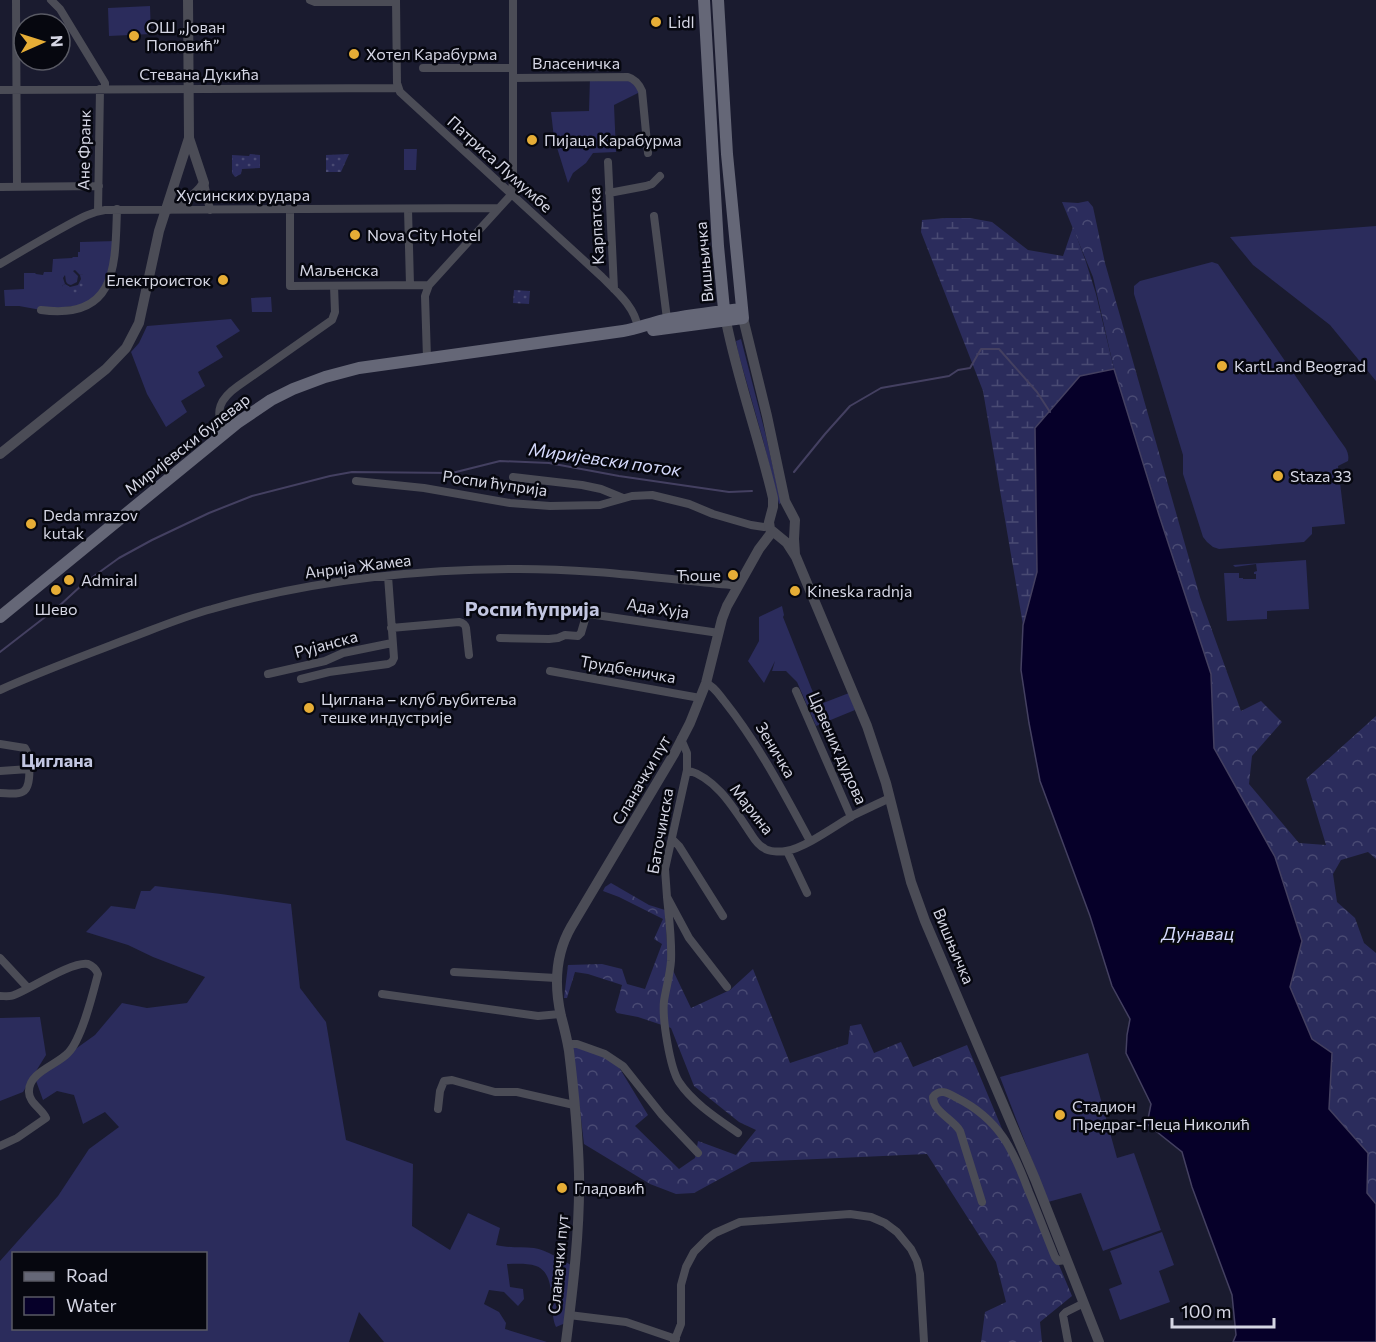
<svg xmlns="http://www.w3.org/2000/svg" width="1376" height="1342" font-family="Commissioner,sans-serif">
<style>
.grass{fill:#2b2c5c;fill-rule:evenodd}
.forest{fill:url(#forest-crowns)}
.wetland{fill:url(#wetland-marsh)}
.park{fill:url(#park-dots)}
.water{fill:#060029;stroke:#444061;stroke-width:1.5}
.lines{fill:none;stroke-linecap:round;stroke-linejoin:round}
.stream{stroke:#444061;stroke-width:2}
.minor{stroke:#4b4c56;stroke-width:8}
.tertiary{stroke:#4b4c56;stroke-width:10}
.secondary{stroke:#656777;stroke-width:12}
.poi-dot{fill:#e6ad36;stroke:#06070f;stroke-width:2}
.labels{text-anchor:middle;stroke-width:5;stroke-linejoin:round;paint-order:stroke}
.poi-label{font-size:16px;fill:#d5d6e4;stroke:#06070f;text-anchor:start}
.street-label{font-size:16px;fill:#d5d6e4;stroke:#06070f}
.water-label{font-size:18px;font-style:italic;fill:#d5d9fc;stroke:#06070f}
.neighbourhood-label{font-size:18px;font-weight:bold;fill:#c2c6e1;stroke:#06070f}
.quarter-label{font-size:20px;font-weight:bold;fill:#c2c6e1;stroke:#06070f}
</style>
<defs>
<pattern id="forest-crowns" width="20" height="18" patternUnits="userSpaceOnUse" patternTransform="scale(1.5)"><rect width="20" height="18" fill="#2b2c5c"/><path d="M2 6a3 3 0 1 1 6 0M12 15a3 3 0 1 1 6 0" fill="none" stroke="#494a73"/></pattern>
<pattern id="wetland-marsh" width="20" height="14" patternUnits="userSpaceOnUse" patternTransform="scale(1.5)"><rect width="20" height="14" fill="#2b2c5c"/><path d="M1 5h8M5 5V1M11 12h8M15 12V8" fill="none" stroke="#494a73"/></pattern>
<pattern id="park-dots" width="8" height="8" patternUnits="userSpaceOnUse" patternTransform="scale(1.5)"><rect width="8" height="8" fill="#2b2c5c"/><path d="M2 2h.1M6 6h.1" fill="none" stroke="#494a73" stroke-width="1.8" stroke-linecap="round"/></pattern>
</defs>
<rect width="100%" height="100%" fill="#1a1b2f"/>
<path class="grass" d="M150 6 151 34 109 36 108 8Z
M590 77H628L642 91 614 105 616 152 593 153 586 163 573 173 568 183 554 138 551 112 589 111Z
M404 149H417L416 170H404Z
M1376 226V381L1330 325 1253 265 1230 237Z
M116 241 113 271 90 304 41 310 19 306H5L4 290 24 289V273H35L36 274 43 275 44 272H52L53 259 72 258 73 257H78V252H80V242ZM75 270 80 275 83 274 78 294 62 286 65 284 63 278 65 275C66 280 65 284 71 285L77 282 78 276 73 271Z
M1212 262 1218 264 1339 439C1344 446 1350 452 1348 461L1338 466 1345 524 1312 527V534L1304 542 1219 549 1213 547 1207 542 1203 537 1183 474V455L1134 294V286L1140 281Z
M271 297 272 312H252L251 298Z
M231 319 240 331 216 346 223 357 198 372 205 386 181 401 187 412 166 427 147 394 131 352 139 343 147 326Z
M741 339 766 436 781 503 779 504 763 440 738 352 736 341Z
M1306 560 1309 609 1267 611V619L1227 621 1224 573H1239V578H1243V579H1256V574H1254V572L1257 571 1256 564 1235 567 1233 565Z
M782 606 784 615 783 617 818 705 849 693 855 710 816 726 797 682 786 671H772L775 661 764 683 748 661 759 641V617Z
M155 886 221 894 291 904 300 988 326 1022 346 1140 413 1164 412 1226 450 1250 468 1213 500 1228 496 1245C509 1248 521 1247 534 1248 546 1250 563 1260 574 1267L568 1322 556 1327C548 1310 558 1274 536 1266 527 1263 516 1264 507 1264L510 1287 523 1289 524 1299 518 1306 504 1292 489 1290 484 1304 499 1312 506 1323 505 1329 547 1342H384L359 1312 349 1342H0V1261L58 1196 89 1149 119 1127 105 1112 83 1124 74 1095 57 1091 43 1100 35 1078 95 1035 122 1003 147 1008 187 1003 205 977 153 957 128 945 86 932 111 906 135 909 141 891H150ZM14 1254H206V1328H14Z
M40 1017 46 1055 23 1092 0 1101V1018Z
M1088 1053 1117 1158 1134 1153 1161 1230 1103 1251 1081 1193 1048 1202 1000 1077Z
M1162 1232 1174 1265 1159 1271 1170 1302 1120 1320 1109 1289 1122 1284 1110 1251Z"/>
<path class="forest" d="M1088 201 1093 207 1105 263 1200 597 1241 711 1261 701 1282 722 1252 756 1249 784 1299 843 1326 845 1306 779 1376 716V859L1368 852 1341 860 1333 874 1337 902 1355 918 1364 943 1376 953V1204L1367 1193 1368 1153 1329 1109 1332 1053 1312 1039 1290 987 1302 941 1275 857 1214 748 1211 674 1159 515 1114 369 1093 277 1062 202 1078 203Z
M611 883 649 905 665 910 668 960 691 1008 730 990 753 969 790 1063 848 1044 850 1026 861 1024 874 1053 901 1042 913 1067 967 1045 1072 1296 1040 1322 1042 1342H981L985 1312 1006 1302 996 1262 927 1154 751 1162 694 1193 676 1194 650 1184 584 1144 572 1044 614 1059 648 1115 635 1126 679 1169 695 1158 698 1141 736 1155 756 1130 739 1122 694 1086 671 1028 638 1017 617 1013 615 1010 622 985 588 974 575 972 567 998H564L568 965 602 964 622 969 627 984 645 989 662 944 654 939 663 919 619 897 603 891 605 887Z"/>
<path class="wetland" d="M946 218H970L992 222 1028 250 1063 256 1073 227 1086 262 1096 294 1114 369 1080 376 1035 428 1037 572 1023 625 983 391 921 232 922 220Z"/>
<path class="park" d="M250 154 260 155V168L242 169 241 174 235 177 232 173V155L249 156Z
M349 154 341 172H326V155Z
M83 274C92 292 72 303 62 286L65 284 70 287 78 285 81 279 80 275Z
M514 290 530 291 529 304 513 303Z"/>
<path class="water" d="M1114 369 1159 515 1211 674 1214 748 1275 857 1302 941 1290 987 1312 1039 1332 1053 1329 1109 1368 1153 1367 1193 1376 1204V1342H1233L1236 1335 1232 1295 1192 1187 1182 1152 1147 1124 1151 1104 1126 1053 1127 1035 1130 1019 1112 986 1090 916 1040 781 1029 723 1021 670 1023 625 1037 572 1035 428 1080 376Z"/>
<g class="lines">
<path class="stream" d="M794 472 825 434 850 406 881 388 949 376 958 370 970 368 981 349H999L1037 392 1050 412
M0 652 58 607 83 584 119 558 152 540 209 513 252 496 330 476 352 472 452 473 500 461 549 463 619 476 729 492 752 491"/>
<path class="minor" d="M16 0 17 187
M51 0 60 9 102 78 105 83V89
M310 0 315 2H396
M396 0 397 83 400 92 602 277C617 292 635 307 638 328
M423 68H513
M513 78 628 77C635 79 639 84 642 91L648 153
M0 90 398 88
M608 162 614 289
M204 183 210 210
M0 187 99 186
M609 193 646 186 652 184 660 176
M290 209V286L429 285
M408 209 410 285
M98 211 100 89
M654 216 667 319
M0 264C22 251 44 238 66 226 79 219 91 212 105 210L499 208
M41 310C118 320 115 265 117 209
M427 358 425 296 429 285 511 195 513 182V0
M225 431C213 411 221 398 238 386L332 320 335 312 334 286
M513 477 582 485 601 489 623 498
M356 481 424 488 510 503 550 506 600 505 632 496 652 495 689 504 713 514 751 525 764 527 769 525
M391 628 459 622C463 623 465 624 466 628L469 655
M500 638 549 639 558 638 565 635 578 636 581 633 586 616 589 614 719 633
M550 671 700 698
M268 674 325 661 343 653 392 643
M301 679 329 672 388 664 392 662 394 658 388 576
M706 683C715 687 719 695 725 702 759 745 784 793 810 841
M0 690C40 672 81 657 122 641 152 630 182 617 212 609 308 581 409 570 509 569 583 568 657 578 731 585L737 587
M796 691 851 817
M681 739 687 753V770C716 778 733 807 749 831 753 837 757 845 764 848 769 852 780 852 786 851 805 848 835 826 852 816 864 810 877 804 890 798
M0 744 25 748C30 755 32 785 24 791 19 795 7 793 0 793
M687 770 665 869 667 897 689 938 727 987
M0 771 29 769
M672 839 679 846 723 916
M787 851 807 893
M667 897C669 918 672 939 671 961 670 975 666 988 664 1001 662 1019 670 1068 679 1082 693 1103 718 1119 738 1133
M0 958 28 988
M454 972 556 978
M382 994 538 1016 560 1014
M0 996C5 996 10 997 14 995 30 989 72 961 88 964 93 966 96 969 98 974 93 993 82 1039 68 1053 57 1065 29 1072 29 1091 28 1102 42 1109 46 1118L17 1138 0 1146
M568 1044H577L605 1054 623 1066 662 1115 698 1153
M438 1109 440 1091 444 1081 452 1080 495 1092H517L574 1105
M982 1202 960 1131C953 1119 933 1112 933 1097 940 1088 948 1093 957 1098 975 1107 991 1120 1003 1137 1014 1153 1022 1173 1029 1192 1038 1213 1046 1235 1055 1257L1058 1261 1067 1260
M569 1315 626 1322 676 1339
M674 1342 681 1324V1285L686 1267 694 1252 707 1239 715 1233 740 1222 850 1214 871 1217 885 1223 897 1232 911 1249 917 1261 920 1274 924 1342
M1068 1342 1063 1315 1066 1312 1084 1303"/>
<path class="tertiary" d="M166 210C180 204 196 197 204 183L189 138 188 0
M743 318 767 416 785 501 795 520 794 539 795 554
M726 321C738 381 759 438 773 498V507L769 522 770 529 787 543 796 557 867 726 886 783 911 882 925 921 1035 1179 1099 1342
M0 454 106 369 126 348 139 323 159 231 189 138
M566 1342C573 1287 580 1230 579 1174 578 1133 574 1092 569 1051 567 1039 564 1027 561 1016 554 985 555 955 571 927L674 754 690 723 706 683 722 619 727 606 759 549 772 532"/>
<path class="secondary" d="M704 0 718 246 725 320
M653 330 743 318 727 154 718 0
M0 617 237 423 271 400 293 389 325 377 359 368 623 331C637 329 650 323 664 320 690 315 716 312 741 309"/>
</g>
<g class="poi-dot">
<circle cx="656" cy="22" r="6"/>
<circle cx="134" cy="36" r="6"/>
<circle cx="354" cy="54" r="6"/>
<circle cx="532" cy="140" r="6"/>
<circle cx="355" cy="235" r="6"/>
<circle cx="223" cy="280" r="6"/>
<circle cx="1222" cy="366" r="6"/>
<circle cx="1278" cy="476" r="6"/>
<circle cx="31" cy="524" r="6"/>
<circle cx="733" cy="575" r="6"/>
<circle cx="69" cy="580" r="6"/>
<circle cx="56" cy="590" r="6"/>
<circle cx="795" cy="591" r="6"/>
<circle cx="309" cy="708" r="6"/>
<circle cx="1060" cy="1115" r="6"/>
<circle cx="562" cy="1188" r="6"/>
</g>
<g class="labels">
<g class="poi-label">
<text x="668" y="28">Lidl</text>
<text x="146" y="33">ОШ „Јован<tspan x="146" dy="18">Поповић”</tspan></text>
<text x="366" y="60">Хотел Карабурма</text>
<text x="544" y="146">Пијаца Карабурма</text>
<text x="367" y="241">Nova City Hotel</text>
<text x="211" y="286" text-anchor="end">Електроисток</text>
<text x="1234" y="372">KartLand Beograd</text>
<text x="1290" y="482">Staza 33</text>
<text x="43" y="521">Deda mrazov<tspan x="43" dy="18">kutak</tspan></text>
<text x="721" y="581" text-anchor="end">Ћоше</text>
<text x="81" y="586">Admiral</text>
<text x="807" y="597">Kineska radnja</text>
<text x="56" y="615" text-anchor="middle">Шево</text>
<text x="321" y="705">Циглана – клуб љубитеља<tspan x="321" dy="18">тешке индустрије</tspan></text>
<text x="1072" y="1112">Стадион<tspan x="1072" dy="18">Предраг-Пеца Николић</tspan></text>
<text x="574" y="1194">Гладовић</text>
</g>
<g class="street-label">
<text x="576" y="69">Власеничка</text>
<text x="199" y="80">Стевана Дукића</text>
<text transform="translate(84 150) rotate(-89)" y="6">Ане Франк</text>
<text transform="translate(500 164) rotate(42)" y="6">Патриса Лумумбе</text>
<text x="243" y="201">Хусинских рудара</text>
<text transform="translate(596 226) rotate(-93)" y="6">Карпатска</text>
<text transform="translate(704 262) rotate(-95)" y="6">Вишњичка</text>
<text x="339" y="276">Маљенска</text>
<text transform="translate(187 444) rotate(-38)" y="6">Миријевски булевар</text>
<text transform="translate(495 483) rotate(8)" y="6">Роспи ћуприја</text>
<text transform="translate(358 566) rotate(-7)" y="6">Анрија Жамеа</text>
<text transform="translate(658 608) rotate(8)" y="6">Ада Хуја</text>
<text transform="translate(326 644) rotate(-15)" y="6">Рујанска</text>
<text transform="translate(628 669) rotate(10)" y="6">Трудбеничка</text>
<text transform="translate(838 748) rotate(66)" y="6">Црвених дудова</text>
<text transform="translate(776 750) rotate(59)" y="6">Зеничка</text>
<text transform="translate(641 780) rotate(-60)" y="6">Сланачки пут</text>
<text transform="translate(752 809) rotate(52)" y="6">Марина</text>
<text transform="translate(660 831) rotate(-80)" y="6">Баточинска</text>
<text transform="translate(954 946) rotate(67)" y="6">Вишњичка</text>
<text transform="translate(558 1264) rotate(-85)" y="6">Сланачки пут</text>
</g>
<g class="water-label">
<text transform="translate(605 460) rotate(8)" y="6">Миријевски поток</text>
<text x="1198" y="940">Дунавац</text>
</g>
<g class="neighbourhood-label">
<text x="57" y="767">Циглана</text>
</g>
<g class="quarter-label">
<text x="532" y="616">Роспи ћуприја</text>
</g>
</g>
<rect x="12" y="1252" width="195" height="78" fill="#06070f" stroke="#595a64" stroke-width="1.5"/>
<rect x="24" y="1272" width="30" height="9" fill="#656777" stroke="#595a64" stroke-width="1.5"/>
<text x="66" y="1282" font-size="18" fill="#d5d6e4">Road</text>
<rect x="24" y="1297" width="30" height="18" fill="#060029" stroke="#595a64" stroke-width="1.5"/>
<text x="66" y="1312" font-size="18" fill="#d5d6e4">Water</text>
<g transform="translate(42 42) rotate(87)"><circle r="28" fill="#06070f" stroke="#595a64" stroke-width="1.5"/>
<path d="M0-4.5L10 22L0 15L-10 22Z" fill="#e6ad36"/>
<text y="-9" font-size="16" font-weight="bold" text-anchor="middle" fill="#d5d6e4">N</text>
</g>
<path d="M1172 1318v9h102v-9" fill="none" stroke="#d5d6e4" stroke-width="3"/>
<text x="1181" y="1318" font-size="18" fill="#d5d6e4" stroke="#06070f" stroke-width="4.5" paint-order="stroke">100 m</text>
</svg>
